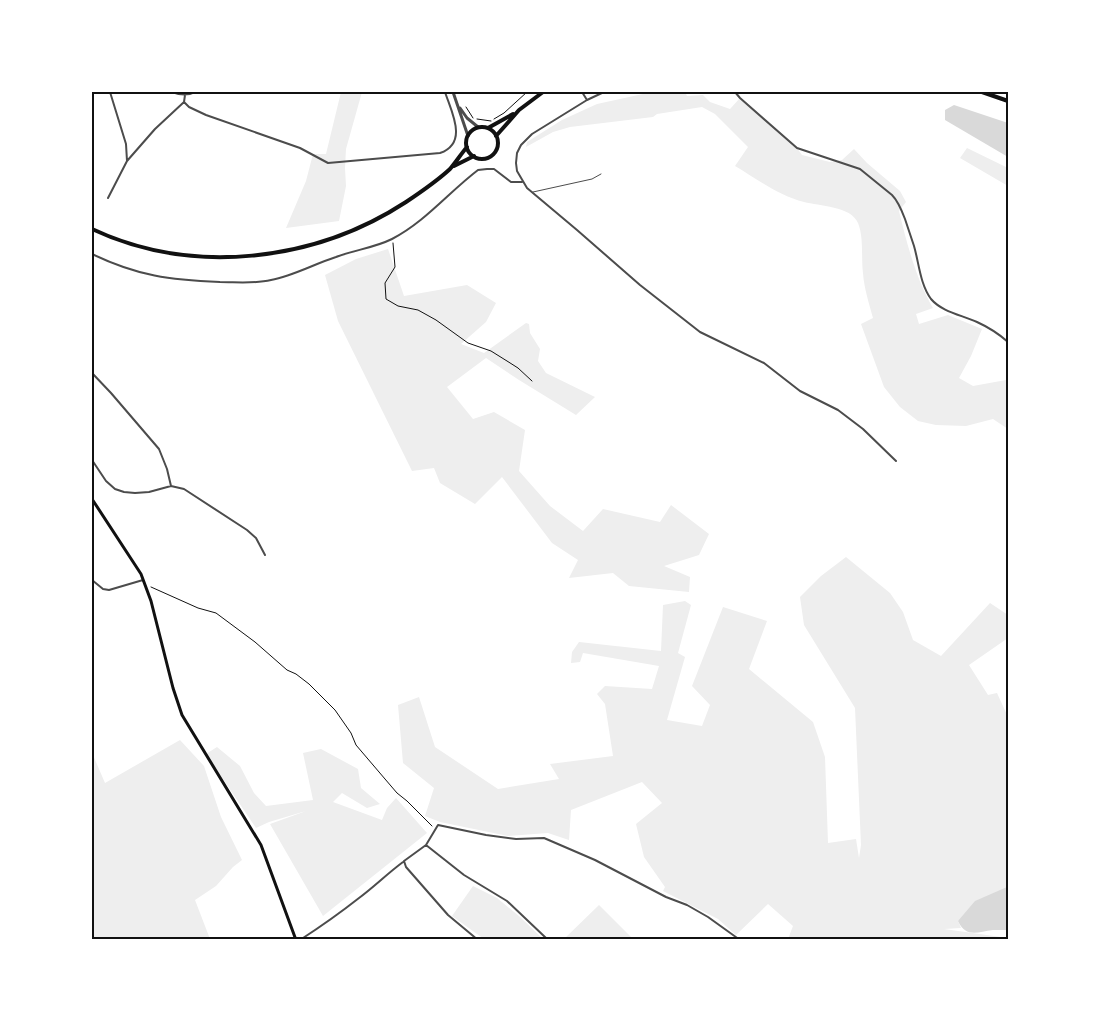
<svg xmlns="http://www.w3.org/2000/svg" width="1100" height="1031" font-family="Commissioner,sans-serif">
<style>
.green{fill:#eee}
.water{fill:#d9d9d9}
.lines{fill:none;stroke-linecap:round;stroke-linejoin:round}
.path{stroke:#111;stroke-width:1}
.service{stroke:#4c4c4c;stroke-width:1}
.minor{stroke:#4c4c4c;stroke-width:2}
.tertiary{stroke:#4c4c4c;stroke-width:3}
.secondary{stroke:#111;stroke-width:3}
.primary{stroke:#111;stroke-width:4}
.neatline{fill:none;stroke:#111;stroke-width:2}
</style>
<rect width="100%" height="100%" fill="#fff"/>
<path class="green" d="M341 92H362L346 149 345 168 346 186 339 221 286 228 306 181 313 154H326Z
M652 92H685L687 96 703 95 710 102 730 109 740 98 797 148 802 155 830 162 842 160 854 149 867 163 900 191 906 202 899 211C907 244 916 279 933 308L916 314 919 324 948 315 982 329 971 356 959 378 973 386 1006 380 1008 384V429L993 419 966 426 936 425 918 421 900 407 884 387 861 324 873 318C869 303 864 288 863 273 861 257 864 238 858 223 851 206 819 206 804 202 779 196 757 179 735 166L748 147 715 114 702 107 657 114 653 117 570 127 553 132 526 147 527 142 562 120 597 104Z
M967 148 1008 168V186L960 158Z
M388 249 404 296 467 285 496 303 486 322 461 344 484 353 526 323 529 324 530 333 540 349 538 361 546 373 595 397 576 415 519 380 486 358 447 387 473 419 494 412 525 430 519 471 550 506 583 531 603 509 660 522 671 505 709 534 699 555 664 566 690 577 689 592 629 586 613 573 569 578 578 560 552 543 502 477 475 504 440 483 434 468 412 471 338 321 325 275 356 259Z
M846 557 890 593 903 612 913 640 941 656 990 603 1008 615V638L969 665 988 695 997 693 1008 717V887L958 921 961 928 944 929 1008 938V939H788L793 926 768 904 736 935 718 919 663 891 665 887 644 857 636 824 662 803 642 782 571 810 569 840 548 833 508 836 440 822 425 816 434 788 403 763 398 705 419 697 435 747 498 789 559 779 550 764 613 756 605 704 597 694 605 686 652 689 659 666 583 653 580 662 571 663 572 652 579 642 661 651 663 605 685 601 691 605 678 653 685 657 667 720 702 726 710 705 692 686 723 607 767 621 749 669 813 722 825 757 828 843 856 839 859 858 861 845 855 708 804 625 800 597 821 576Z
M180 740 204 766 221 817 242 860 233 867 216 886 195 900 210 939H92V755H93L105 783Z
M217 747 240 766 254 793 266 806 313 800 303 753 321 749 358 769 361 788 380 804 367 808 342 793 333 802 382 820 387 808 396 798 427 833 323 916 270 824 306 811 269 822 256 828 206 754Z
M473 886 497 898 519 916 543 939H484L452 916Z
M599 905 633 939H564Z"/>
<path class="water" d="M954 105 1008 123V157L945 120V110Z
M1007 887H1008V930C1003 930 998 930 993 930 977 932 966 938 958 921L975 901Z"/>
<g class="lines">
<path class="path" d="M466 107 473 118
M477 119 491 121
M494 119 504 113 527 92
M393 243 395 267 385 283 386 299 398 306 418 310 436 320 468 343 491 351 507 361 518 368 532 381
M151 587 198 608 216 613 255 642 287 670 296 674 309 684 335 710 351 733 356 745 385 779 397 793 407 801 432 826"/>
<path class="service" d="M533 192 592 179 601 174"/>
<path class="minor" d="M110 92 126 144 127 161
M172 92C180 95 187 96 195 92
M582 92 587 100
M604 92 587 100 532 134 521 145 517 153 516 163 517 171 527 188 577 230 640 285 700 332 764 363 800 391 838 410 863 429 896 461
M735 92 740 98 797 148 860 169 892 195C898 201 902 211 905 219 908 228 911 237 914 246 919 263 920 284 931 299 942 312 962 315 977 322 988 327 999 334 1008 342
M184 102 189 107 206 115 300 148 328 163 440 153C469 143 451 111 445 92
M108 198 127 161 155 129 184 102 185 95
M92 254C138 276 170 280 220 282 237 282 255 284 271 280 293 276 314 264 336 257 354 250 374 248 392 239 425 222 449 192 478 170L487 169H494L511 182H522
M92 373 111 393 159 449 167 469 171 486
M92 460 106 481 115 489 124 492 135 493 149 492 171 486 184 489 247 530 256 538 265 555
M92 580 103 589 109 590 143 580
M426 845 464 875 507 901 546 938
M300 940C320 927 340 913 359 898 374 887 388 873 403 862
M478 940 448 915 406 867 404 861 426 845 438 825 486 835 516 839 544 838 595 860 666 897 687 905 708 917 740 940"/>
<path class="tertiary" d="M453 92 468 136
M460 108 467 118 478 127"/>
<path class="secondary" d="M92 499 141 574 151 601 173 688 182 715 261 845 296 940"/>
<path class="primary" d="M982 92 1008 101
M466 143a16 16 0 1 1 32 0a16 16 0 1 1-32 0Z
M488 128 513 114
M496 136 519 110 543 92
M454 166 474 156
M92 229C192 276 314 262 406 202 421 192 437 181 450 169 456 162 461 154 467 147"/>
</g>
<rect width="1100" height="1031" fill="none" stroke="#ffffff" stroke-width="186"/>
<rect x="93" y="93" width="914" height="845" class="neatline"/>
</svg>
